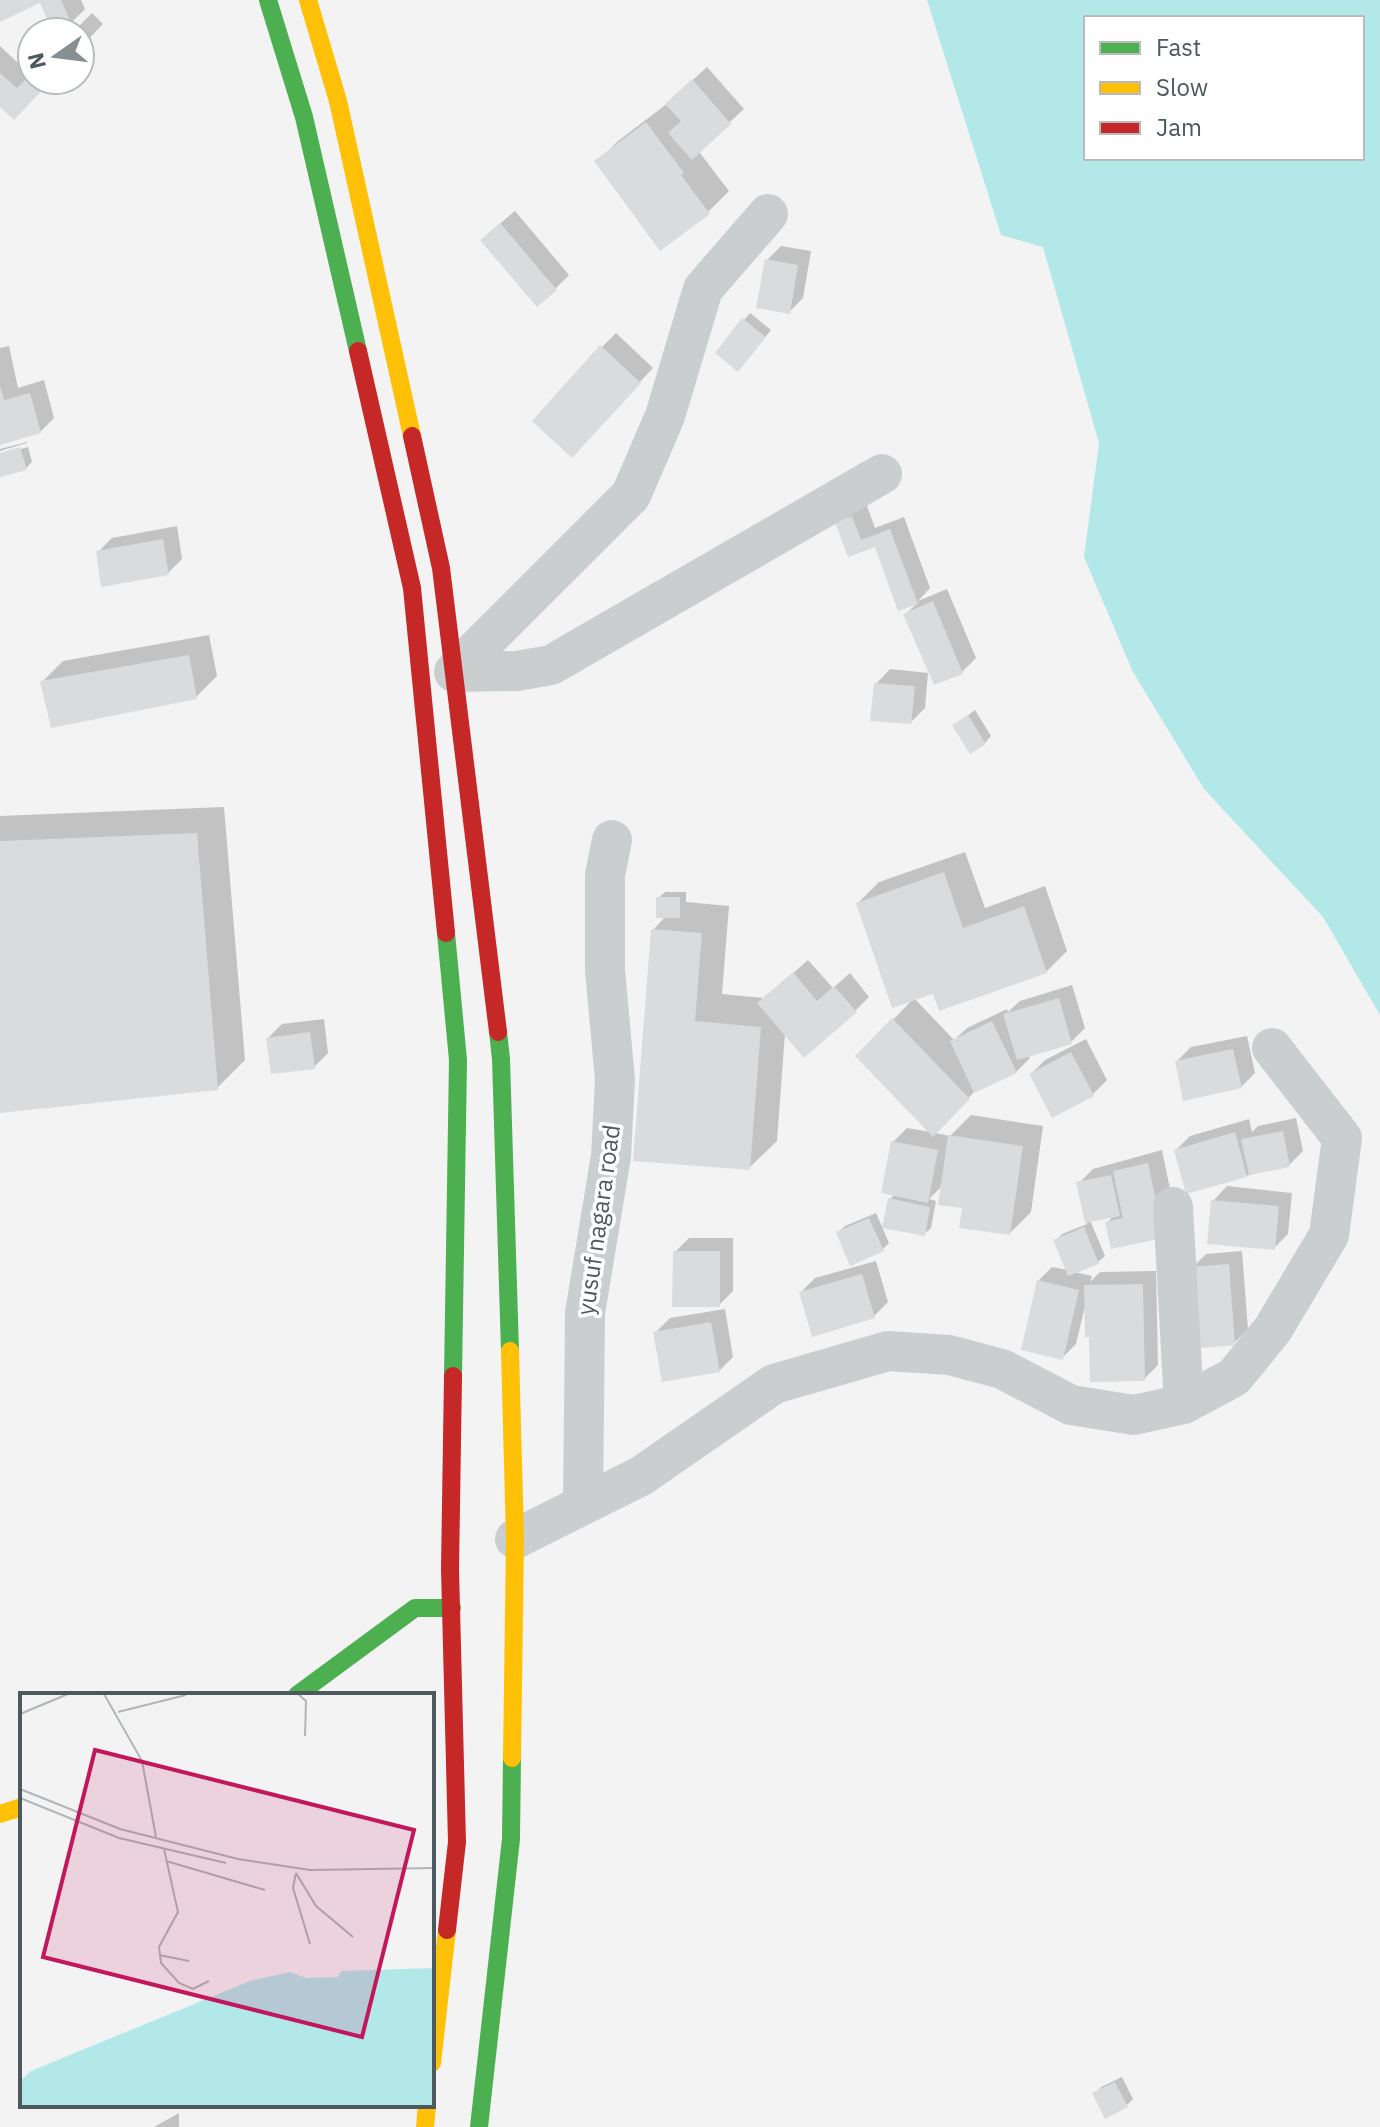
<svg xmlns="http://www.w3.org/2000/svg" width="1380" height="2127" font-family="'IBM Plex Sans',sans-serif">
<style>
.water{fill:#b3e8e9;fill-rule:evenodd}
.shadow{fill:#0003}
.building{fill:#d9dbdc}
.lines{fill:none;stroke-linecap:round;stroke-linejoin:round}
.street{stroke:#cbcecf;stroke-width:40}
.fast{stroke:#4caf50;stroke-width:18}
.slow{stroke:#ffc107;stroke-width:18}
.jam{stroke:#c62828;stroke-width:18}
.labels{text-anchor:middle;stroke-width:7;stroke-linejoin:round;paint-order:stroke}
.street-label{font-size:24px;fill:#4c595e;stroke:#fff}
.inset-road{fill:none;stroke:#b0b5b7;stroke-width:2}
.view{fill:#c2185b;fill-opacity:0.15;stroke:#c2185b;stroke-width:4}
.inset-edge{fill:none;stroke:#4c595e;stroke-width:4}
</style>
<rect width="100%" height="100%" fill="#f3f3f3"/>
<path class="water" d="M927 0H1380V1015L1323 917 1204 789 1133 672 1084 557 1099 443 1043 247 1001 235ZM1086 18H1362V158H1086Z"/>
<path class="shadow" d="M0 0H81L85 9 71 23 41 0 0 19Z
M92 13 103 24 80 48V32H73Z
M0 46 32 76V80H50L0 104Z
M707 67 744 109 702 148 700 153 729 191 708 212 597 162 618 141 668 103Z
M515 211 569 275 555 289 497 226Z
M781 246 811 251 803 298 789 312 767 260Z
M750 313 771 330 744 363 717 353Z
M616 333 653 368 585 441 602 347Z
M9 346 18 388 44 380 54 418 40 432 0 443V348Z
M27 442V443L0 451V449Z
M28 447 32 462 26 468 0 475V455Z
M866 503 875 528 904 517 930 588 918 601 947 589 976 658 962 672 906 614 918 602 899 608 876 544 849 554 838 523Z
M177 526 182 559 168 573 98 552 112 538Z
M209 635 217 676 196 697 42 682 63 661Z
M890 669 928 673 925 708 911 722 876 684Z
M975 710 991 736 985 743 955 725Z
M224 807 245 1060 217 1088 0 1111V816Z
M965 852 985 908 1045 886 1067 951 1046 972 934 991 858 903 879 882Z
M665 892H686V902L729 906 722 994 765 998 808 960 833 988 850 973 869 997 856 1010 785 1033 777 1141 749 1168 653 930 666 916 658 898Z
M1072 985 1085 1028 1071 1042 1028 1055 1030 1058 1016 1072 976 1090 935 1133 950 1136 971 1115 1043 1126 1031 1212 1010 1233 964 1207 943 1185 929 1199 936 1201 931 1228 924 1234 890 1199 895 1194 893 1142 907 1128 931 1132 858 1056 914 998 954 1040 967 1028 1007 1009 1008 1012 1020 1001Z
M324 1019 328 1053 314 1067 268 1038 282 1024Z
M1247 1036 1255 1073 1241 1087 1177 1061 1191 1047Z
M1086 1039 1107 1080 1093 1094 1053 1116 1031 1074 1045 1060Z
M1296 1118 1303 1151 1289 1165 1246 1176 1176 1150 1190 1136 1249 1119 1252 1132 1258 1126Z
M1162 1150 1177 1223H1107L1114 1215 1090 1220 1105 1256 1098 1262 1074 1272 1092 1276 1090 1282 1100 1272 1156 1271 1158 1365 1144 1379 1091 1335 1085 1306 1076 1344 1062 1358 1038 1281 1052 1267 1068 1270 1056 1240 1062 1234 1087 1224 1079 1183 1093 1169Z
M1227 1186 1292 1193 1288 1234 1274 1248 1213 1201Z
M876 1213 889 1243 882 1250 838 1233 845 1226Z
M689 1238H733V1291L719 1305 675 1252Z
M1242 1251 1248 1329 1234 1343 1192 1268 1206 1254Z
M876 1261 888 1302 874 1316 801 1292 815 1278Z
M725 1309 733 1357 719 1371 656 1332 670 1318Z
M1122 2077 1133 2099 1127 2105 1095 2094 1101 2087Z
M179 2113V2127H154Z"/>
<path class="building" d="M0 0H61L72 25 53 32 40 3 0 22Z
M76 26 90 39 80 50V32H70Z
M0 73 17 88 32 73V80H52L14 120 0 107Z
M692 79 731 124 692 160 668 133 681 121 665 104Z
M646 122 684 173 681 175 710 214 660 251 594 161Z
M500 223 557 290 537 307 480 240Z
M765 259 798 265 790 314 756 308Z
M742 318 766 337 738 372 715 353Z
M600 345 641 383 572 458 532 421Z
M0 386 4 400 30 393 41 433 0 445Z
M20 447 27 470 0 477V453Z
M852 516 861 540 890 529 918 604 898 611 875 547 848 557 835 522Z
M163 539 169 575 101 587 96 551Z
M933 601 963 674 934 685 903 614Z
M189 655 197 699 51 728 40 681Z
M874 683 915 686 911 724 870 721Z
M968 715 986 744 970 754 952 725Z
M197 833 218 1090 0 1113V841Z
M944 872 963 928 1024 906 1047 973 939 1011 933 994 892 1008 856 903Z
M656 897H680V918H656Z
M651 929 702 933 695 1021 761 1027 750 1170 633 1161Z
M793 972 817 1001 834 986 857 1012 804 1058 757 1003Z
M1059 998 1072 1044 1017 1060 1003 1014Z
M892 1018 970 1099 933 1137 855 1056Z
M992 1021 1017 1073 974 1093 950 1041Z
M310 1032 315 1069 271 1074 266 1038Z
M1233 1049 1242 1088 1183 1101 1175 1061Z
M1071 1052 1094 1096 1052 1118 1029 1074Z
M1283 1131 1290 1167 1249 1175 1241 1139Z
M1235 1132 1247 1177 1186 1194 1174 1150Z
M948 1135 1023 1146 1010 1235 959 1228 962 1208 938 1205Z
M891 1141 938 1150 928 1203 881 1193Z
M1148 1163 1164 1238 1111 1249 1105 1222 1123 1218 1113 1171Z
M1111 1175 1120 1216 1085 1223 1076 1182Z
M888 1198 930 1207 925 1236 882 1228Z
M1211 1200 1279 1206 1275 1250 1207 1244Z
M869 1218 884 1251 850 1266 836 1232Z
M1084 1227 1099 1264 1068 1276 1053 1240Z
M673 1251H720V1307H672Z
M1229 1264 1235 1345 1193 1349 1190 1267Z
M862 1274 875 1318 812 1337 799 1292Z
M1037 1280 1079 1290 1063 1360 1021 1350Z
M1143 1284 1145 1381 1090 1382 1089 1337H1085L1084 1285Z
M711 1322 720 1372 662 1382 653 1332Z
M1115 2082 1128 2107 1105 2119 1092 2093Z"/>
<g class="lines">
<path class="street" d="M454 672 631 495 665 416 703 289 768 214
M454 672 517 671 551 665 882 474
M1173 1207 1184 1404
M583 1505 585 1313 611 1156 615 1080 605 970V875L612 840
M515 1539 641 1476 774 1384 888 1351 949 1355 1002 1369 1071 1405 1134 1415 1184 1404 1234 1377 1273 1329 1329 1235 1342 1138 1272 1048"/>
<path class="fast" d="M268 0 304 117 358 351
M446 933 458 1060 453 1376
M498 1032 501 1059 510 1351
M297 1695 415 1608H452
M479 2127 511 1839 512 1758"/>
<path class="slow" d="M308 0 338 101 412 436
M510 1351 515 1539 512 1758
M0 1814 22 1807
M432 2063 447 1930
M425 2127 427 2105"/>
<path class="jam" d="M358 351 412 588 446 933
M412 436 441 568 498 1032
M447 1930 457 1842 450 1569 453 1376"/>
</g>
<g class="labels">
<g class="street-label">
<text transform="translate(599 1220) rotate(-82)" y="8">yusuf nagara road</text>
</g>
</g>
<g transform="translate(20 1693)">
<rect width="414" height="414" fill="#f3f3f3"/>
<path d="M414 275V413H0V388L11 378 230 288 270 279 286 285 318 284 321 278Z" fill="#b3e8e9"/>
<path class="inset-road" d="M84 1 122 68 136 144M213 1H256M278 1 286 8 285 43M98 19 166 2M0 21 48 1M0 96 100 136 218 166 290 177 414 175M0 105 99 145 206 170M144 156 158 219 139 254 141 270 159 290 173 296 189 288M146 168 245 197M276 180 296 213 333 244M276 180 273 195 290 251M139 262 169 268"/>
<path class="view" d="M75 57 394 137 342 344 23 264Z"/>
<rect width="414" height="414" class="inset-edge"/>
</g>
<rect x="1084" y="16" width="280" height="144" fill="#ffffff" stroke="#b7bdbf" stroke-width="2"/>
<rect x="1100" y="42" width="40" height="12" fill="#4caf50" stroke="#b7bdbf" stroke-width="2"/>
<text x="1156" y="56" font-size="24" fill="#4c595e">Fast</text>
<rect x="1100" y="82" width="40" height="12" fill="#ffc107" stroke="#b7bdbf" stroke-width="2"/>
<text x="1156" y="96" font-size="24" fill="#4c595e">Slow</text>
<rect x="1100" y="122" width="40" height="12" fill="#c62828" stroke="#b7bdbf" stroke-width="2"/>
<text x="1156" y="136" font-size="24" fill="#4c595e">Jam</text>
<g transform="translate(56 56) rotate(256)"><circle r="38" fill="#ffffff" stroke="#b7bdbf" stroke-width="2"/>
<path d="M0-6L14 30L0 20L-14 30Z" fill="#868f92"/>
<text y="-12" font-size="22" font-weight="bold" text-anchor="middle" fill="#4c595e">N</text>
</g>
</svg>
